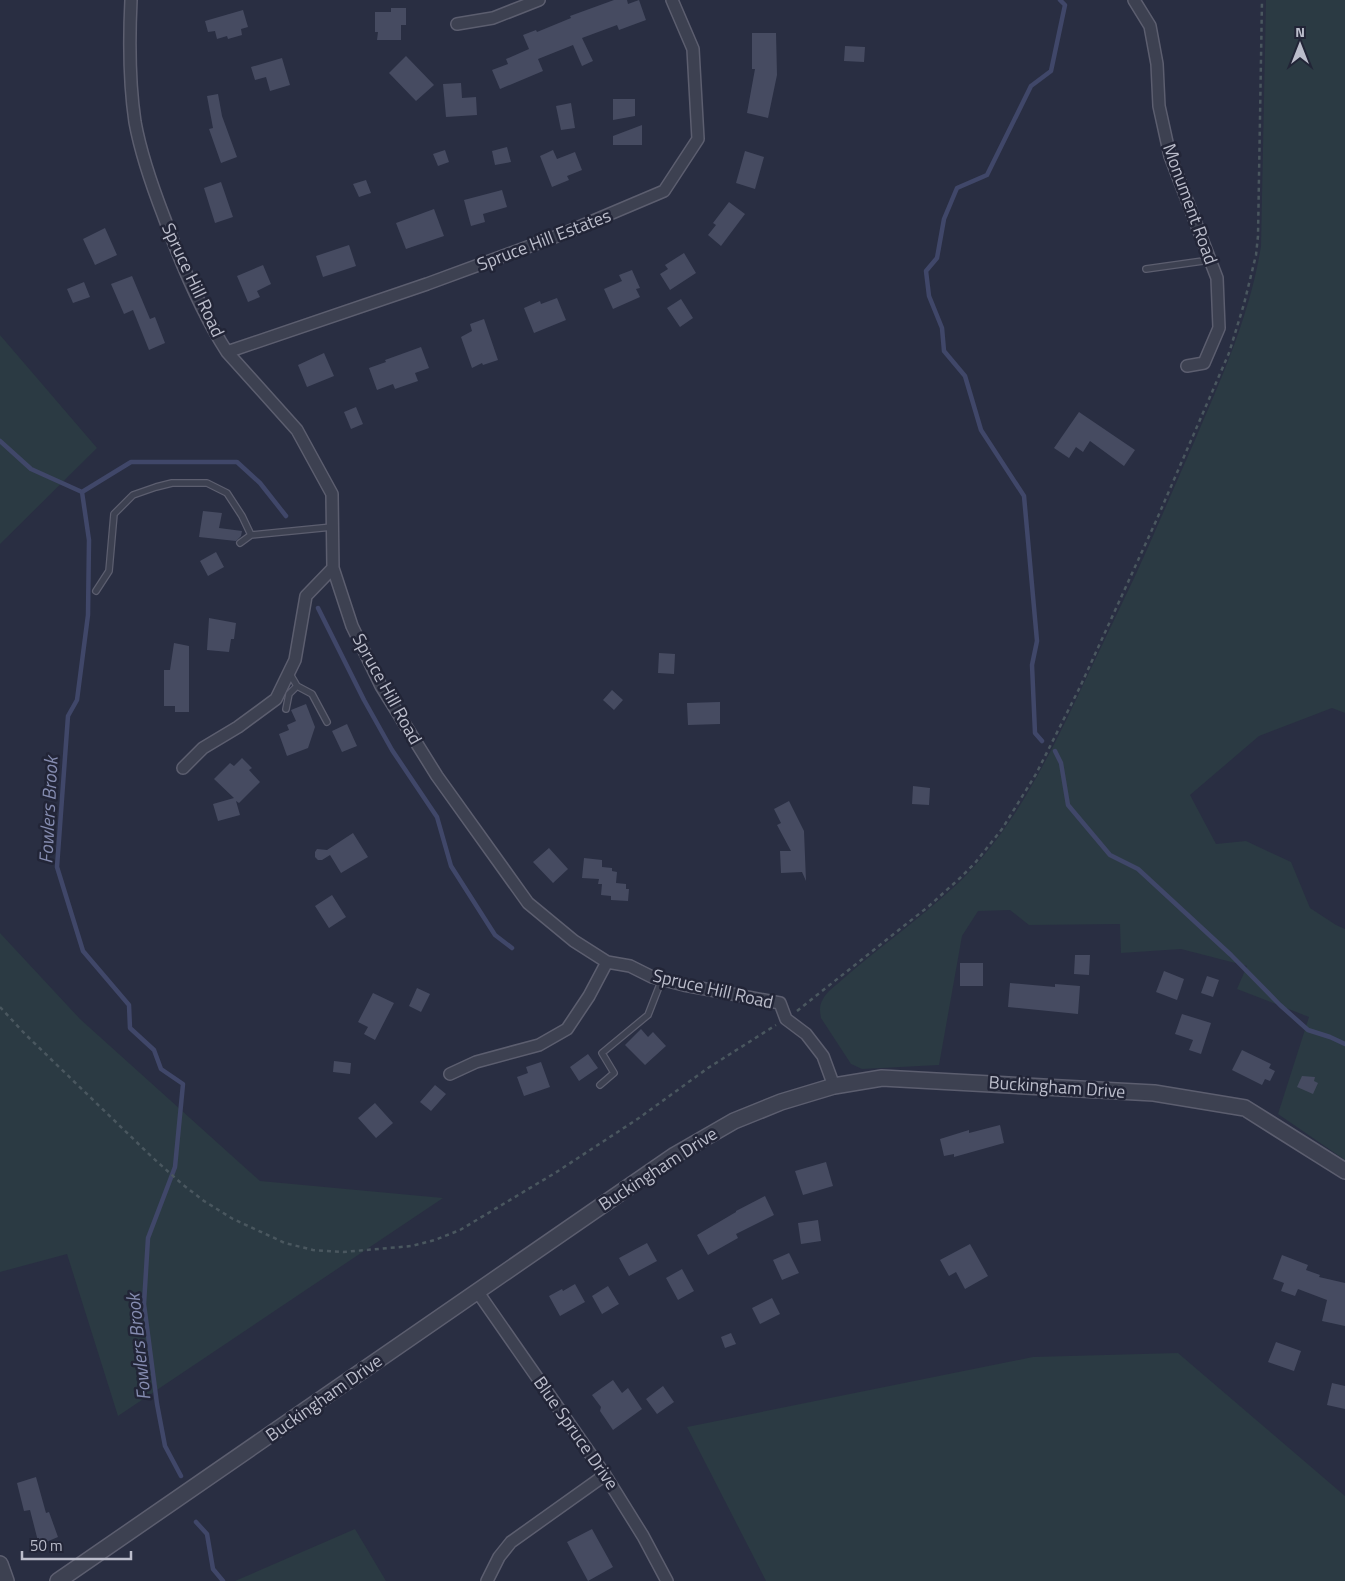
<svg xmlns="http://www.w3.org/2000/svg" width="1345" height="1581" font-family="'Titillium Web',sans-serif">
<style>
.green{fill:#2b3a43}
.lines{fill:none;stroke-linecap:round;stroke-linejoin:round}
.stream{stroke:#404769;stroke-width:4.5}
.building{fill:#464b61}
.service-casing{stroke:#5c5e6f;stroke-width:8}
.minor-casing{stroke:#5c5e6f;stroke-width:14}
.tertiary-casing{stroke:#5c5e6f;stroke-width:18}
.path{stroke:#4a575f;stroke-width:2.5;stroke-dasharray:4 4;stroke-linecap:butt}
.service{stroke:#3d4151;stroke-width:5.5}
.minor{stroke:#3d4151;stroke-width:11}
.tertiary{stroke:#3d4151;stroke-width:15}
.labels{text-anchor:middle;stroke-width:5;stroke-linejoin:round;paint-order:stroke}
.street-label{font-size:18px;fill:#bbbdcb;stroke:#222537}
.water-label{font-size:19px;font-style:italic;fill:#858cb0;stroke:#222537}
</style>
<rect width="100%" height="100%" fill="#292e42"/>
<path class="green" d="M1266 0H1345V713L1332 708 1259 736 1190 795 1216 844 1246 841 1291 862 1310 908 1336 925 1345 929V1160L1278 1114 1309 1017 1237 989 1247 966 1181 949 1121 953 1120 924 1029 925 1010 910 978 911 962 936 939 1065 862 1069 851 1064 821 1018C820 1012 819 1006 822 1001 826 991 837 985 844 978 880 947 918 920 953 888 1008 837 1041 772 1073 706 1094 662 1115 618 1136 574 1156 530 1175 485 1195 440 1222 377 1250 315 1261 246Z
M0 335 97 448 0 544Z
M0 933 80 1019 260 1181 443 1198 118 1416 67 1254 0 1272Z
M1178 1353 1345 1496V1581H766L687 1427 1033 1357Z
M355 1529 386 1581H235Z"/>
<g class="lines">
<path class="stream" d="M0 441 31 469 82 492
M82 492 89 540 88 615 77 700 68 716 57 867 83 951 129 1005 130 1028 154 1050 161 1069 183 1084 175 1167 148 1238 144 1304 157 1404 165 1446 181 1476
M82 492 131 462H237L260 483 286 516
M318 608 364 700 392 750 437 817 451 866 495 935 512 948
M1042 741 1035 733 1032 665 1037 641 1024 496 981 430 965 376 944 351 942 328 929 296 926 271 937 258 944 219 957 188 987 175 1031 86 1051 71 1065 5 1060 0
M1055 751 1061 763 1068 805 1110 855 1138 869 1231 955 1280 1005 1308 1030 1330 1037 1345 1044
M196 1522 207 1534 213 1569 223 1581"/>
</g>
<path class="building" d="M614 0H627L628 4 639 0 646 20 619 30 617 25 582 38 593 61 582 66 573 45 538 59 543 71 500 89 492 70 508 64 506 59 529 49 523 35 536 30 537 32 571 18 570 16Z
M391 8H406V25H401V40H377L378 32H375V12H391Z
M243 10 248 27 241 29 242 35 228 39 227 36 217 39 215 31 208 32 205 21Z
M752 33H776L777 75 768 118 747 113 755 69H752Z
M845 46 865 47 864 62 844 61Z
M406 56 434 85 416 101 389 73Z
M282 58 290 85 270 91 266 77 255 80 251 67Z
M461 83 462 98 476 97 477 115 446 117 443 84Z
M218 94 222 116 237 157 221 163 209 129 213 128 207 96Z
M613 99H635V116L613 120Z
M571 103 575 128 561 130 556 106Z
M642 125V145H613V136Z
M507 147 511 162 495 165 492 151Z
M445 150 449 162 438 166 433 154Z
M553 150 557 159 575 152 582 170 567 176 569 180 552 187 540 156Z
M745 151 764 157 755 189 736 183Z
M366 180 371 193 359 197 353 184Z
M221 182 233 217 215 223 204 188Z
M502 190 507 207 483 214 485 222 471 226 464 200Z
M729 202 745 214 721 246 708 235 716 225 713 223Z
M434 209 444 236 406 249 396 223Z
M105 228 117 255 95 265 83 239Z
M349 245 356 266 323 277 316 256Z
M684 253 696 273 670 290 660 274 668 269 665 265Z
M263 265 271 284 257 291 260 297 248 302 237 276Z
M632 270 640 288 636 289 640 297 613 309 604 289 622 281 619 275Z
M132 276 150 319 155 317 165 343 149 350 133 310 124 314 111 284Z
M84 282 90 297 73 303 67 289Z
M557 298 566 320 534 333 524 308 540 301 541 304Z
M681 299 693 318 680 327 667 308Z
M484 319 498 360 483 365 482 363 472 368 461 337 472 331 470 324Z
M421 347 429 368 415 373 418 381 395 389 393 384 377 390 369 368 386 362 385 360Z
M324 353 334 376 307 387 298 365Z
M356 407 363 424 351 429 344 412Z
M1079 412 1135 450 1124 466 1090 441 1083 452 1076 447 1069 458 1054 448Z
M203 511 222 513 219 528 242 531 241 536 236 541 199 537Z
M216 552 224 567 208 576 200 561Z
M209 618 236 623 234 639H231L229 652 207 650Z
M174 643 189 646V712H175V706H164V670H170Z
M659 653 675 654 674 674 658 673Z
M612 690 623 700 614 710 603 700Z
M720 702V724L688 725 687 703Z
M306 704 315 727 308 748 287 756 279 734 289 730 287 725 296 721 291 710Z
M347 724 357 746 342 752 332 731Z
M242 758 252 768 249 770 260 782 239 803 236 801 240 815 218 821 213 804 234 798 214 779 230 763 234 766Z
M913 786 930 788 929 805 912 804Z
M789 801 804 831 806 881 802 872 781 873 780 851H791L777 825 781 823 774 809Z
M353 833 368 857 341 873 330 855 322 860H318L315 857V852L317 849 327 850Z
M549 848 568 869 553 883 533 862Z
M584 858 602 860V867L612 868V871L617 872 616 883 626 884V889H629L628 901 611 900V896L601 895 602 884H598L599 879 582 878Z
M332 895 346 917 329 928 315 906Z
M1075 955H1090L1089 975 1074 974Z
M960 963H983V986H960Z
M1164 971 1184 979 1177 1000 1156 992Z
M1207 976 1219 980 1213 997 1201 993Z
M1010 983 1055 987V984L1080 986 1078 1014 1008 1007Z
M417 988 430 994 421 1012 409 1006Z
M373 993 394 1003 375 1040 364 1034 368 1027 358 1022Z
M1182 1014 1211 1023 1201 1054 1189 1050 1193 1040 1175 1034Z
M641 1029 648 1037 653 1032 666 1046 645 1065 625 1045Z
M1242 1050 1271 1064 1269 1068 1275 1071 1270 1081 1265 1079 1262 1085 1232 1070Z
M588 1054 598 1068 579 1081 570 1067Z
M334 1061 351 1063 350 1074 333 1072Z
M541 1062 550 1087 524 1096 517 1077 528 1073 526 1067Z
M1302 1076 1315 1077 1314 1081 1318 1083 1313 1094 1297 1087Z
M435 1085 446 1094 431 1111 420 1102Z
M375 1103 393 1123 376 1138 358 1118Z
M1000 1125 1004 1143 954 1157V1154L944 1156 940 1139 969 1130V1133Z
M826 1162 833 1186 803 1195 795 1171Z
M765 1196 774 1215 736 1234 738 1238 708 1255 697 1235 736 1212V1211Z
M818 1220 821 1241 801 1244 798 1223Z
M647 1243 657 1261 629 1276 619 1258Z
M970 1244 988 1276 965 1289 956 1272 949 1276 940 1260Z
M789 1253 799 1273 782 1280 773 1260Z
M1282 1255 1308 1265 1306 1270 1320 1275 1319 1277 1345 1283V1326L1322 1321 1327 1300 1298 1289 1295 1296 1281 1291 1284 1283 1273 1279Z
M682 1269 694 1291 678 1300 666 1278Z
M575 1284 585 1302 560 1316 549 1296 562 1289 563 1291Z
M608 1286 619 1304 602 1314 592 1296Z
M772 1298 780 1314 760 1324 752 1308Z
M731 1333 736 1344 725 1348 721 1337Z
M1276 1342 1301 1351 1294 1371 1268 1362Z
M613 1380 622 1393 628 1388 642 1409 613 1430 600 1411 601 1407 592 1395Z
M1332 1383 1345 1386V1409L1327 1405Z
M663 1386 674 1402 657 1414 646 1399Z
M36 1477 46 1513 49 1512 58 1537 39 1545 30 1510 24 1511 17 1483Z
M592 1529 613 1567 588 1581 567 1542Z"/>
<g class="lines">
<g class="service-casing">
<path id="service" d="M1146 269 1210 260
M240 543 251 535 332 527
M96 591 109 571 114 514 133 495 156 487 172 483H207L227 493 242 516 251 535
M290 674 297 686 312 694 327 722
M286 709 289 694 297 686
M600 1085 614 1073 602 1053 648 1015 662 979"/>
</g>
<g class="minor-casing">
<path id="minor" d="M131 0C129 41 129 82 135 122 141 155 152 186 164 217 181 264 200 310 227 352L297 430 332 494 333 568 352 626 381 686 437 776 528 903 574 941 607 962 630 966 652 977 684 985 780 1003 786 1019 806 1034 823 1056 834 1086
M1134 0 1150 26 1157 64 1159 106 1170 156 1217 278 1219 328 1204 363 1187 366
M457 24 493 18 539 0
M227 352 427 284 560 235 664 191 698 139 693 49 672 0
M183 768 203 748 238 727 276 699 295 660 306 596 333 568
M450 1074 476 1062 539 1045 567 1029 589 996 607 962
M477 1291 605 1475 643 1536 667 1581
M487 1581 499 1557 511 1542 605 1475"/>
</g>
<g class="tertiary-casing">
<path id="tertiary" d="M0 1564 6 1581
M58 1581 675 1155 734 1121 781 1102 834 1086 882 1078 1154 1093 1245 1108 1345 1171"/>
</g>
<path class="path" d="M0 1007 25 1034 153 1158 182 1184 204 1201 233 1219 285 1243 313 1250 343 1252 412 1246 435 1240 460 1230 555 1173 639 1118 708 1068 776 1025
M797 1011 929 906 960 878 975 863 1002 829 1036 774 1080 687 1156 521 1229 353 1244 304 1256 255 1258 236 1262 0"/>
<use href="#service" class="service"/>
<use href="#minor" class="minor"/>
<use href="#tertiary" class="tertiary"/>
</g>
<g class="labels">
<g class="street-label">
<text transform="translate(1190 204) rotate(70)" y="6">Monument Road</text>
<text transform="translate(544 240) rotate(-21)" y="6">Spruce Hill Estates</text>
<text transform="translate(193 280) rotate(65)" y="6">Spruce Hill Road</text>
<text transform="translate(387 689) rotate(61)" y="6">Spruce Hill Road</text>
<text transform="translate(713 989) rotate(13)" y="6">Spruce Hill Road</text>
<text transform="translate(1057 1087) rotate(4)" y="6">Buckingham Drive</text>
<text transform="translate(658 1169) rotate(-33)" y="6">Buckingham Drive</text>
<text transform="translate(324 1398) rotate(-35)" y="6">Buckingham Drive</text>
<text transform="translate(576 1433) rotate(55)" y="6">Blue Spruce Drive</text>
</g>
<g class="water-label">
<text transform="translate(48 810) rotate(-87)" y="7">Fowlers Brook</text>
<text transform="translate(138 1347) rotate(-96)" y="7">Fowlers Brook</text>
</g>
</g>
<g transform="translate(1300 45)" stroke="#222537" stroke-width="4" paint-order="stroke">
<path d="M0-4L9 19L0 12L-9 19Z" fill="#bbbdcb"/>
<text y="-8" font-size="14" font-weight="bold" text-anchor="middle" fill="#bbbdcb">N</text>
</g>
<path d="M22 1551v8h109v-8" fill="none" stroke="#bbbdcb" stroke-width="2.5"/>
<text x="30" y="1551" font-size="15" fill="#bbbdcb" stroke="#222537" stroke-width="4" paint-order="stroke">50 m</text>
</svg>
